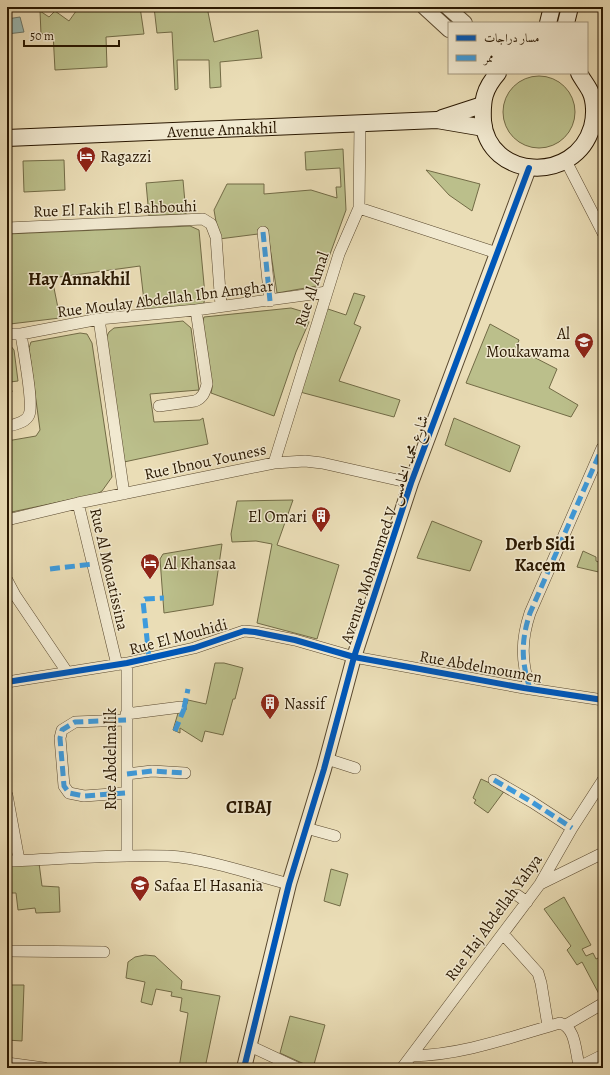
<svg xmlns="http://www.w3.org/2000/svg" width="610" height="1075" font-family="Alegreya,Amiri,serif">
<style>
.green{fill:#bbbf8b;stroke:#726b46}
.water{fill:#9abab5;stroke:#6d796d}
.lines{fill:none;stroke-linecap:round;stroke-linejoin:round}
.minor-casing{stroke:#59482e;stroke-width:12}
.tertiary-casing{stroke:#59482e;stroke-width:16}
.secondary-casing{stroke:#291700;stroke-width:18}
.minor{stroke:#f1e9d0;stroke-width:11}
.tertiary{stroke:#f1e9d0;stroke-width:14}
.secondary{stroke:#f1e9d0;stroke-width:16}
.quiet{stroke:#3d9adc;stroke-width:5;stroke-dasharray:10 5;stroke-linecap:butt}
.cycleway-casing{stroke:#f1e9d0;stroke-width:8}
.cycleway{stroke:#0057b8;stroke-width:6}
.labels{text-anchor:middle;stroke-width:3;stroke-linejoin:round;paint-order:stroke}
.street-label{font-size:16px;fill:#291700;stroke:#f1e9d0}
.poi-label{font-size:16px;fill:#291700;stroke:#f1e9d0;text-anchor:start}
.quarter-label{font-size:18px;font-weight:bold;fill:#291700;stroke:#f1e9d0}
</style>
<rect width="100%" height="100%" fill="#eaddb6"/>
<filter id="stains"><feTurbulence type="fractalNoise" baseFrequency=".005" numOctaves="4"/><feColorMatrix values="0 0 0 0 .2 0 0 0 0 .09 0 0 0 0 .02 0 0 0 .5 -.17"/></filter>
<radialGradient id="worn" r=".72"><stop offset=".6" stop-color="#630" stop-opacity="0"/><stop offset="1" stop-color="#630" stop-opacity=".3"/></radialGradient>
<path class="green" d="M79 7H110L114 10 117 7H140L144 34 106 37 107 67 55 70 53 33 41 34 40 11 49 17 55 11 69 21Z
M154 7H207L214 42 258 30 262 58 220 62 221 87 210 88 209 60H177L178 89 175 90 172 32 157 33Z
M503 112a36 36 0 1 1 72 0a36 36 0 1 1-72 0Z
M343 149 346 210 321 279 317 286 277 293 267 228 258 229V234L219 239 214 210 227 184H264V194L311 190 337 198 336 187H341L340 168 306 170 305 152Z
M64 160 65 190 24 192 23 161Z
M426 170 480 184 472 211 449 195Z
M183 180 186 214 149 216 146 183Z
M190 226 199 230 205 295 204 303 199 305 145 310 140 266 52 278 60 318 10 324 7 297V234Z
M354 293 365 296 354 324 361 327 339 381 400 400 394 417 300 392 325 308 346 315Z
M291 308 301 311 307 316 309 322 296 352 274 416 211 393 212 388 202 324 204 317Z
M183 321 191 328 199 390 150 394 154 422 200 420 203 418 208 444 124 462 106 338 109 332 114 328Z
M490 324 519 340 516 348 557 369 549 388 578 405 571 417 466 383Z
M80 333 87 334 92 343 112 477 102 491 97 494 7 513V441L36 436 40 430 29 348 31 342Z
M7 341 14 350 18 381 10 382 12 392H7Z
M454 418 520 446 510 472 445 445Z
M293 500 277 545 339 565 317 639 257 623 272 544 256 541 232 542 231 534 237 501Z
M432 521 482 541 470 571 417 558Z
M222 544 213 605 164 613 160 559 163 554Z
M583 551 596 557V561L603 564V573L577 567Z
M215 663H224L243 668 235 699H233L223 735 205 731 202 742 180 728V733L173 730 181 703 187 704 188 700 206 704Z
M481 779 505 790 488 813 474 803 476 800 473 798Z
M39 863 42 886 59 887 60 912 36 913 35 908 18 910 16 893H11L10 879 7 878V864Z
M331 869 348 874 340 906 324 901Z
M564 897 591 945 582 949 586 956 593 953 596 959 602 956 603 953V995L602 993 599 994 582 962 577 965 567 950 571 946 544 909Z
M145 955 155 956 182 981 181 989 220 996 205 1068H179L188 1013 180 1011 182 998 171 996 172 992 156 989 152 1005 141 1002 145 982 126 978 128 962 135 957Z
M7 985H24L22 1041 7 1040Z
M290 1016 325 1025 313 1068 280 1053Z"/>
<path class="water" d="M20 17 24 32 7 34V19Z"/>
<g class="lines">
<g class="minor-casing">
<path id="minor" d="M566 161 603 233
M359 208 497 253
M7 228 203 219 211 224 216 237 221 306
M263 232 270 301
M99 319 124 494
M7 334H21L99 319 196 310 327 292
M159 406 195 401C203 398 205 392 207 384L196 310
M7 426C14 425 26 422 29 415 34 404 23 349 21 334
M274 463 339 254 359 208 360 124
M78 503 117 665
M7 520 78 503 274 463 305 461 322 463 411 483
M7 580 15 595 67 672
M127 663V855
M7 682 127 663 194 648 244 631 255 632 295 640 354 657 524 688 603 700
M530 689C521 661 521 640 530 613L602 448
M126 714 181 707
M327 759 355 768
M127 774 152 771 185 773
M494 780 532 802 572 828
M125 793 84 796 69 793 64 786 60 738 62 730 75 722 126 720
M7 795 19 860
M306 828 335 836
M7 861C61 859 114 854 168 856 205 858 254 875 289 884
M540 884 603 853
M517 895 527 902
M503 934 538 973 541 983 548 1026
M7 951 104 952
M566 1025 602 1004
M250 1046 297 1068
M411 1056C463 1055 511 1037 560 1023 577 1028 575 1054 580 1068
M7 1063 44 1068
M402 1068 540 884 572 828 603 780
M577 1068 603 1055"/>
</g>
<g class="tertiary-casing">
<path id="tertiary" d="M424 7 449 30
M447 7 465 23
M244 1068 289 884 324 769 354 657 411 483 529 168"/>
</g>
<g class="secondary-casing">
<g id="secondary">
<path d="M548 23 552 7"/>
<path d="M566 23 570 7"/>
<path d="M498 73C484 89 482 100 483 121 488 179 575 185 592 127 595 116 595 101 590 91 587 85 582 79 579 73"/>
<path d="M442 118 482 105"/>
<path id="s1" d="M7 138 437 120 484 128"/>
</g>
</g>
<use href="#minor" class="minor"/>
<use href="#tertiary" class="tertiary"/>
<use href="#secondary" class="secondary"/>
<path class="quiet" d="M263 232 270 301
M50 569 93 564
M149 658 143 601 145 599 164 598
M530 689C521 661 521 640 530 613L602 448
M184 708 188 689
M175 731 184 709 181 707
M127 774 152 771 185 773
M494 780 532 802 572 828
M125 793 84 796 69 793 64 786 60 738 62 730 75 722 126 720
M14 1068V1063"/>
<g class="cycleway-casing">
<path id="cycleway" d="M7 682 127 663 194 648 244 631 255 632 295 640 354 657 524 688 603 700
M244 1068 289 884 324 769 354 657 411 483 529 168"/>
</g>
<use href="#cycleway" class="cycleway"/>
</g>
<defs>
<g id="hotel-pin" transform="scale(1)"><path d="M0 17L-7.5 6A9.5 9.5 0 1 1 7.5 6Z" fill="#8f2418" stroke="#f1e9d0"/><path d="M-6-4.5h1.5V1H6V5H4.5V3h-9V5H-6ZM-4 0a1.8 1.8 0 1 1 3.6 0ZM.5 0V-2.5h3Q6-2.5 6 0Z" fill="#fff"/></g>
<g id="school-pin" transform="scale(1)"><path d="M0 17L-7.5 6A9.5 9.5 0 1 1 7.5 6Z" fill="#8f2418" stroke="#f1e9d0"/><path d="M0-5L7-2L0 1L-7-2ZM-4 1L0 2.5L4 1V4Q0 6-4 4Z" fill="#fff"/></g>
<g id="building-pin" transform="scale(1)"><path d="M0 17L-7.5 6A9.5 9.5 0 1 1 7.5 6Z" fill="#8f2418" stroke="#f1e9d0"/><path d="M-4-6H4V6H1V3H-1V6H-4ZM-2.5-4.3h1.7v1.8h-1.7ZM.8-4.3h1.7v1.8H.8ZM-2.5-1h1.7V.8h-1.7ZM.8-1h1.7V.8H.8Z" fill="#fff"/></g>
</defs>
<g fill-rule="evenodd">
<use href="#hotel-pin" x="86" y="156"/>
<use href="#school-pin" x="584" y="342"/>
<use href="#building-pin" x="321" y="516"/>
<use href="#hotel-pin" x="150" y="563"/>
<use href="#building-pin" x="270" y="703"/>
<use href="#school-pin" x="140" y="885"/>
</g>
<g class="labels">
<g class="street-label">
<text dy="6" stroke="none"><textPath href="#s1" startOffset="215">Avenue Annakhil</textPath></text>
<text transform="translate(115 208) rotate(-2)" y="6">Rue El Fakih El Bahbouhi</text>
<text transform="translate(311 289) rotate(-72)" y="6">Rue Al Amal</text>
<text transform="translate(165 298) rotate(-7)" y="6">Rue Moulay Abdellah Ibn Amghar</text>
<text transform="translate(205 461) rotate(-12)" y="6">Rue Ibnou Youness</text>
<text transform="translate(384 529) rotate(-71)" y="6">Avenue Mohammed V شارع محمد الخامس</text>
<text transform="translate(110 569) rotate(77)" y="6">Rue Al Mouatissina</text>
<text transform="translate(178 636) rotate(-15)" y="6">Rue El Mouhidi</text>
<text transform="translate(481 666) rotate(10)" y="6">Rue Abdelmoumen</text>
<text transform="translate(110 759) rotate(-90)" y="6">Rue Abdelmalik</text>
<text transform="translate(493 917) rotate(-54)" y="6">Rue Haj Abdellah Yahya</text>
</g>
<g class="poi-label">
<text x="100" y="162">Ragazzi</text>
<text x="570" y="339" text-anchor="end">Al<tspan x="570" dy="18">Moukawama</tspan></text>
<text x="307" y="522" text-anchor="end">El Omari</text>
<text x="164" y="569">Al Khansaa</text>
<text x="284" y="709">Nassif</text>
<text x="154" y="891">Safaa El Hasania</text>
</g>
<g class="quarter-label">
<text x="79" y="285">Hay Annakhil</text>
<text x="540" y="550">Derb Sidi<tspan x="540" dy="21">Kacem</tspan></text>
<text x="249" y="813">CIBAJ</text>
</g>
</g>
<rect width="610" height="1075" fill="none" stroke="#eaddb6" stroke-width="24"/>
<rect x="8" y="8" width="594" height="1059" fill="none" stroke="#291700" stroke-width="2"/>
<rect x="12" y="12" width="586" height="1051" fill="none" stroke="#291700"/>
<rect x="448" y="22" width="140" height="52" fill="#f1e9d0" stroke="#a1957d"/>
<rect x="456" y="35" width="20" height="6" fill="#0057b8" stroke="#a1957d"/>
<text x="484" y="42" font-size="12" fill="#291700">مسار دراجات</text>
<rect x="456" y="55" width="20" height="6" fill="#3d9adc" stroke="#a1957d"/>
<text x="484" y="62" font-size="12" fill="#291700">ممر</text>
<path d="M24 40v6h95v-6" fill="none" stroke="#291700" stroke-width="2"/>
<text x="30" y="40" font-size="12" fill="#291700" stroke="#f1e9d0" stroke-width="3" paint-order="stroke">50 m</text>
<rect width="100%" height="100%" filter="url(#stains)"/>
<rect width="100%" height="100%" fill="url(#worn)"/>
</svg>
